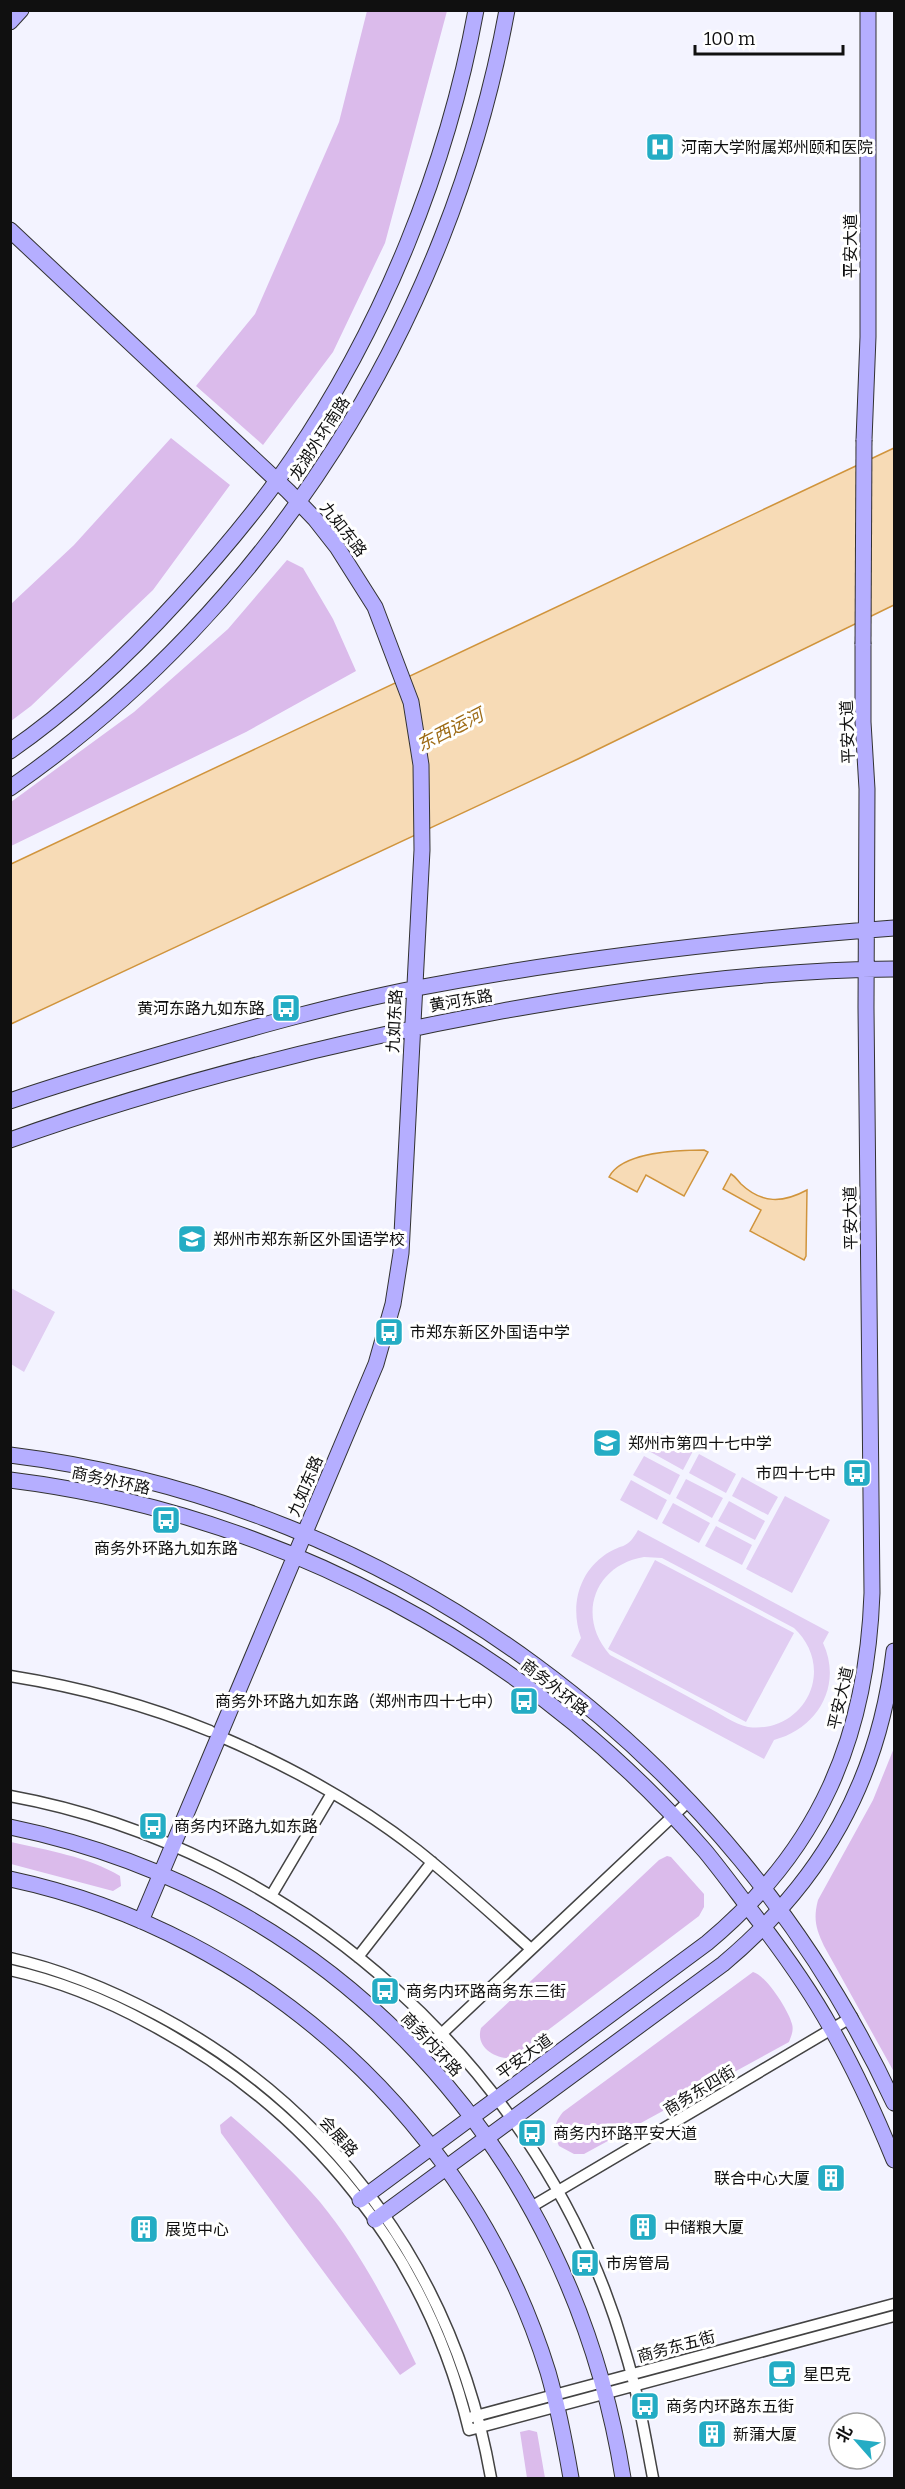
<svg xmlns="http://www.w3.org/2000/svg" width="905" height="2489" font-family="Bitter,'Noto Sans SC',serif">
<style>
.green{fill:#dbbbeb}
.pitch{fill:#e1cdf2;fill-rule:evenodd}
.water{fill:#f7dbb6;stroke:#d0943c;stroke-width:1.5}
.lines{fill:none;stroke-linecap:round;stroke-linejoin:round}
.street-casing{stroke:#434343;stroke-width:13}
.secondary-casing{stroke:#323232;stroke-width:17}
.street{stroke:#fff;stroke-width:10}
.secondary{stroke:#b5aeff;stroke-width:15}
.secondary-bridge-casing{stroke:#323232;stroke-width:17;stroke-linecap:butt}
.secondary-bridge{stroke:#b5aeff;stroke-width:15}
.labels{text-anchor:middle;stroke-width:6;stroke-linejoin:round;paint-order:stroke}
.poi-label{font-size:16px;fill:#101010;stroke:#fff;text-anchor:start}
.street-label{font-size:16px;fill:#101010;stroke:#fff}
.water-label{font-size:18px;font-style:italic;fill:#9e6b15;stroke:#fff}
</style>
<rect width="100%" height="100%" fill="#f3f3ff"/>
<path class="green" d="M367 11H447L385 243 333 352 263 445 196 386 255 314 339 122Z
M171 438 230 485 153 590 31 706 11 721V604L74 545Z
M287 560 303 568 333 619 356 671 246 732 11 846V802L134 712 228 629Z
M894 1748V2072L824 1946C816 1929 813 1919 818 1900L873 1800Z
M11 1842C46 1850 89 1857 120 1876L121 1886 113 1891 11 1864Z
M667 1856 671 1857 704 1894V1907L699 1916 511 2058C495 2059 475 2047 481 2028L659 1860Z
M753 1972C766 1975 789 2011 792 2024 794 2031 791 2036 789 2042L584 2154H574L559 2146C553 2133 553 2124 563 2112Z
M231 2116C261 2142 294 2171 320 2202 360 2251 389 2307 416 2364L400 2375 221 2133 220 2125Z
M529 2430 537 2432 545 2478H527L520 2432Z"/>
<path class="pitch" d="M11 1288 55 1312 24 1372 11 1364Z
M657 1432 693 1451 683 1470 647 1450Z
M699 1454 736 1474 726 1493 689 1473Z
M644 1456 680 1475 670 1495 633 1475Z
M742 1477 778 1497 768 1515 732 1496Z
M686 1479 723 1498 712 1518 676 1498Z
M631 1480 667 1500 657 1520 620 1500Z
M785 1496 830 1520 792 1593 746 1569Z
M729 1501 765 1521 755 1540 718 1521Z
M673 1503 710 1523 699 1543 662 1523Z
M716 1526 752 1545 742 1565 705 1546Z
M638 1530 829 1632 823 1643C843 1686 817 1729 774 1740L764 1759 571 1656 581 1638C570 1607 578 1573 606 1554 623 1543 627 1550 638 1530ZM644 1557 662 1558 794 1628C810 1643 818 1664 812 1686 804 1714 777 1731 748 1727 734 1724 720 1713 707 1707 675 1689 642 1672 610 1655 576 1617 594 1565 644 1557Z
M655 1560 794 1633 746 1722 608 1649Z"/>
<path class="water" d="M894 448V605L578 759 11 1024V864Z
M704 1150 708 1152 684 1196 646 1175 637 1192 609 1177C622 1152 679 1150 704 1150Z
M731 1174C736 1177 737 1180 741 1184 762 1204 783 1203 807 1190L806 1256 804 1260 750 1231 761 1210 723 1189Z"/>
<g class="lines">
<g class="street-casing">
<path id="street" d="M10 1676C79 1687 146 1705 210 1731
M219 1736C289 1766 357 1803 417 1850 456 1881 494 1916 531 1949
M10 1796C296 1848 545 2071 625 2351 638 2393 645 2436 653 2478
M271 1896 332 1793
M358 1957 432 1862
M10 1958C63 1970 111 1990 158 2015 338 2111 456 2278 491 2478
M10 1970C59 1981 106 2000 150 2024 311 2110 426 2251 469 2430L894 2316
M419 2055 690 1800
M531 2207 852 2017
M472 2417 894 2304"/>
</g>
<g class="secondary-casing">
<path id="secondary" d="M10 22 21 10
M10 230 288 491 315 519 337 547 375 607 411 702 421 765 422 850 401 1253 393 1304 376 1364 141 1921
M864 440 868 337V10
M10 751C72 708 129 654 179 599 220 554 259 508 293 458 383 325 447 168 476 10
M10 788C270 608 450 321 507 10
M10 1101C65 1082 120 1066 175 1050 255 1027 336 1004 417 988 575 958 734 940 894 928
M10 1140C170 1083 335 1042 502 1011 631 988 763 970 894 969
M10 1455C395 1503 731 1752 894 2103
M10 1480C276 1513 530 1648 705 1851 724 1874 741 1898 759 1921 785 1955 810 1990 831 2028 855 2070 876 2116 894 2160
M10 1827C338 1895 571 2151 623 2478
M10 1879C263 1933 472 2126 548 2372 558 2407 565 2443 571 2478
M360 2200 707 1943C819 1850 867 1738 872 1593L866 1007 867 789 863 722V644
M375 2220 723 1964C822 1881 879 1781 894 1651"/>
</g>
<use href="#street" class="street"/>
<use href="#secondary" class="secondary"/>
<g class="secondary-bridge-casing">
<path id="secondary-bridge" d="M863 644 864 440"/>
</g>
<use href="#secondary-bridge" class="secondary-bridge"/>
</g>
<defs>
<g id="hospital-square" transform="scale(1.5)"><rect x="-9" y="-9" width="18" height="18" rx="4" fill="#24acc4" stroke="#fff"/><path d="M-5-5h3v3.5h4V-5h3V5h-3V1.5h-4V5h-3Z" fill="#fff"/></g>
<g id="bus-square" transform="scale(1.5)"><rect x="-9" y="-9" width="18" height="18" rx="4" fill="#24acc4" stroke="#fff"/><path d="M-5-6H5V4H4V6H2V4H-2V6H-4V4H-5ZM-3.5-4V0h7V-4ZM-3.5 1.2v1.5H-2V1.2ZM2 1.2v1.5H3.5V1.2Z" fill="#fff"/></g>
<g id="school-square" transform="scale(1.5)"><rect x="-9" y="-9" width="18" height="18" rx="4" fill="#24acc4" stroke="#fff"/><path d="M0-5L7-2L0 1L-7-2ZM-4 1L0 2.5L4 1V4Q0 6-4 4Z" fill="#fff"/></g>
<g id="building-square" transform="scale(1.5)"><rect x="-9" y="-9" width="18" height="18" rx="4" fill="#24acc4" stroke="#fff"/><path d="M-4-6H4V6H1V3H-1V6H-4ZM-2.5-4.3h1.7v1.8h-1.7ZM.8-4.3h1.7v1.8H.8ZM-2.5-1h1.7V.8h-1.7ZM.8-1h1.7V.8H.8Z" fill="#fff"/></g>
<g id="cafe-square" transform="scale(1.5)"><rect x="-9" y="-9" width="18" height="18" rx="4" fill="#24acc4" stroke="#fff"/><path d="M-5.5-4.5H6V0H3Q3 3.5 0 3.5H-2.5Q-5.5 3.5-5.5 0ZM3-3.2v2h1.7v-2ZM-6 4.5H4V6H-6Z" fill="#fff"/></g>
</defs>
<g fill-rule="evenodd">
<use href="#hospital-square" x="660" y="147"/>
<use href="#bus-square" x="286" y="1008"/>
<use href="#school-square" x="192" y="1239"/>
<use href="#bus-square" x="389" y="1332"/>
<use href="#school-square" x="607" y="1443"/>
<use href="#bus-square" x="857" y="1473"/>
<use href="#bus-square" x="166" y="1520"/>
<use href="#bus-square" x="524" y="1701"/>
<use href="#bus-square" x="153" y="1826"/>
<use href="#bus-square" x="385" y="1991"/>
<use href="#bus-square" x="532" y="2133"/>
<use href="#building-square" x="831" y="2178"/>
<use href="#building-square" x="643" y="2227"/>
<use href="#building-square" x="144" y="2229"/>
<use href="#bus-square" x="585" y="2263"/>
<use href="#cafe-square" x="782" y="2374"/>
<use href="#bus-square" x="645" y="2406"/>
<use href="#building-square" x="712" y="2434"/>
</g>
<g class="labels">
<g class="poi-label">
<text x="681" y="153">河南大学附属郑州颐和医院</text>
<text x="265" y="1014" text-anchor="end">黄河东路九如东路</text>
<text x="213" y="1245">郑州市郑东新区外国语学校</text>
<text x="410" y="1338">市郑东新区外国语中学</text>
<text x="628" y="1449">郑州市第四十七中学</text>
<text x="836" y="1479" text-anchor="end">市四十七中</text>
<text x="166" y="1554" text-anchor="middle">商务外环路九如东路</text>
<text x="503" y="1707" text-anchor="end">商务外环路九如东路（郑州市四十七中）</text>
<text x="174" y="1832">商务内环路九如东路</text>
<text x="406" y="1997">商务内环路商务东三街</text>
<text x="553" y="2139">商务内环路平安大道</text>
<text x="810" y="2184" text-anchor="end">联合中心大厦</text>
<text x="664" y="2233">中储粮大厦</text>
<text x="165" y="2235">展览中心</text>
<text x="606" y="2269">市房管局</text>
<text x="803" y="2380">星巴克</text>
<text x="666" y="2412">商务内环路东五街</text>
<text x="733" y="2440">新蒲大厦</text>
</g>
<g class="street-label">
<text transform="translate(850 246) rotate(-90)" y="6">平安大道</text>
<text transform="translate(319 438) rotate(-57)" y="6">龙湖外环南路</text>
<text transform="translate(344 529) rotate(52)" y="6">九如东路</text>
<text transform="translate(847 732) rotate(-92)" y="6">平安大道</text>
<text transform="translate(461 1000) rotate(-10)" y="6">黄河东路</text>
<text transform="translate(394 1021) rotate(-87)" y="6">九如东路</text>
<text transform="translate(850 1218) rotate(-91)" y="6">平安大道</text>
<text transform="translate(111 1480) rotate(12)" y="6">商务外环路</text>
<text transform="translate(305 1486) rotate(-67)" y="6">九如东路</text>
<text transform="translate(555 1687) rotate(38)" y="6">商务外环路</text>
<text transform="translate(840 1698) rotate(-77)" y="6">平安大道</text>
<text transform="translate(432 2044) rotate(47)" y="6">商务内环路</text>
<text transform="translate(524 2056) rotate(-36)" y="6">平安大道</text>
<text transform="translate(699 2090) rotate(-31)" y="6">商务东四街</text>
<text transform="translate(339 2136) rotate(48)" y="6">会展路</text>
<text transform="translate(676 2346) rotate(-15)" y="6">商务东五街</text>
</g>
<g class="water-label">
<text transform="translate(450 730) rotate(-27)" y="6">东西运河</text>
</g>
</g>
<rect width="905" height="2489" fill="none" stroke="#101010" stroke-width="24"/>
<g transform="translate(857 2441) rotate(298)"><circle r="28" fill="#ffffff" stroke="#9f9f9f" stroke-width="1.5"/>
<path d="M0-4.5L10 22L0 15L-10 22Z" fill="#24acc4"/>
<text y="-9" font-size="16" font-weight="bold" text-anchor="middle" fill="#101010">北</text>
</g>
<path d="M695 45v9h148v-9" fill="none" stroke="#101010" stroke-width="3"/>
<text x="704" y="45" font-size="18" fill="#101010" stroke="#ffffff" stroke-width="4.5" paint-order="stroke">100 m</text>
</svg>
